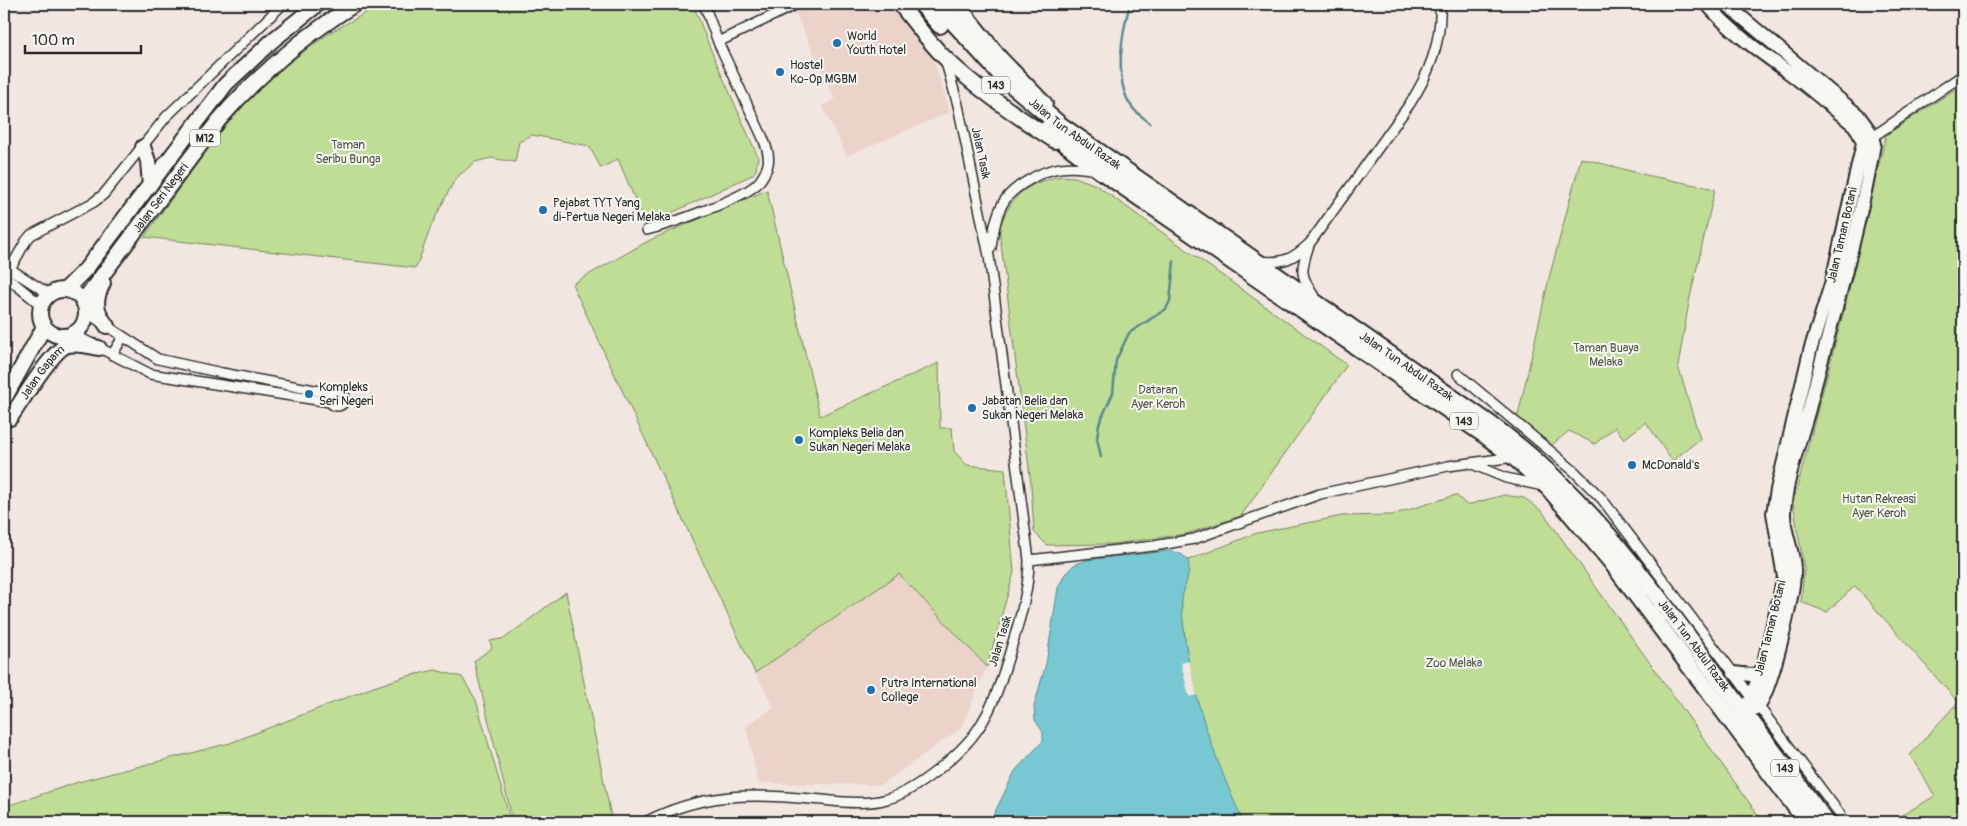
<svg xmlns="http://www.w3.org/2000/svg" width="1967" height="826" font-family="Pangolin,sans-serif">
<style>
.built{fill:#ebd3ca}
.green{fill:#bfdd94;stroke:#758460}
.water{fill:#78c8d4;stroke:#598990}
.pier{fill:#f1e6e0}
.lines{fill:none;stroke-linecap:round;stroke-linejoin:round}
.stream{stroke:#598990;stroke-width:2.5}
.street-casing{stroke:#2b2b2b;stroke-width:12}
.secondary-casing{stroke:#2b2b2b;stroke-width:16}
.primary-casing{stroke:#2b2b2b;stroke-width:18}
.highway-casing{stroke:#2b2b2b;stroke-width:20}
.street{stroke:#f6f6f2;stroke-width:9}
.secondary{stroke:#f6f6f2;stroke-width:12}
.primary{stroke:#f6f6f2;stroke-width:14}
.highway{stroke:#f6f6f2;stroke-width:16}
.poi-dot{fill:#1f6fb2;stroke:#f6f6f2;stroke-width:2}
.labels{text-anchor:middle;stroke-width:4;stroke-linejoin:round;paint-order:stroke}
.shield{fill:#f6f6f2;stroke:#686867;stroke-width:1}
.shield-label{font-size:11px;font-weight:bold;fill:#2b2b2b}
.poi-label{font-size:12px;fill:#2b2b2b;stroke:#f6f6f2;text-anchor:start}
.street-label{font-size:12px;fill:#2b2b2b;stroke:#f6f6f2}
.park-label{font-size:12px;fill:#505845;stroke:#f6f6f2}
</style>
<rect width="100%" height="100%" fill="#f1e6e0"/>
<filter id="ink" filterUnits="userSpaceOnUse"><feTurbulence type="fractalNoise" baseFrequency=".02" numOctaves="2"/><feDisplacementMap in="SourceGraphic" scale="10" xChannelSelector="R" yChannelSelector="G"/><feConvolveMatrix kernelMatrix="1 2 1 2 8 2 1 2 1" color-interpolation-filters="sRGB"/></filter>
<g filter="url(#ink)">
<path class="built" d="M791 4H895L929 47 950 112 847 156 822 106 835 99Z
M899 574 987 667 961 728 881 785 758 783 746 726 774 707 755 673Z"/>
<path class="green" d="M382 4H693L710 48 758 157 756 170 752 175 646 225 618 159 601 168 589 146 532 135 519 142 515 162 491 158 475 162 455 179 432 224 416 268 144 237 240 104 276 72 331 32Z
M1963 84V822H1890L1935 796 1910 755 1958 702 1855 586 1827 612 1801 602 1804 569 1793 503 1847 299 1886 135Z
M1581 158 1646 175 1715 189 1689 302 1678 366 1700 439 1672 461 1646 422 1624 439 1615 427 1595 444 1569 431 1548 448 1517 420 1549 278Z
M1060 176 1075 177 1096 185 1347 365 1241 516 1186 534 1113 544 1047 545 1034 532 1031 484 999 228C1013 194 1023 185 1060 176Z
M767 190 820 416 939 363 940 428H952L954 451 967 465 1005 469 1014 572 987 667 899 574 755 673 572 284 650 240Z
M1456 495 1467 505 1504 495 1524 498 1542 511 1763 822H1190L1155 573 1257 533 1342 516 1392 515Z
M566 592 612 822H513L474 661 492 648 490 641 505 638Z
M435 670 462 677 476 700 511 822H4V807L78 782 230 743 371 688 404 677Z"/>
<path class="water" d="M1169 551C1202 555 1185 579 1182 599 1181 608 1183 619 1184 629 1191 697 1216 760 1243 822H990L1015 771 1043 741V732L1035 720 1034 706 1046 664 1058 588 1065 574 1074 565 1087 560Z"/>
<path class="pier" d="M1189 661 1197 695 1189 697 1181 663Z"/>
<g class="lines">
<path class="stream" d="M1130 4C1122 32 1113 82 1132 107 1136 113 1144 118 1150 123
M1101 457 1097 438 1099 424 1113 393 1116 360 1129 333 1166 309 1170 301 1174 261"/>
<g class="street-casing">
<path id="street" d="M718 42 797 4
M1868 140 1963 75
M647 230C670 224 742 199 757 184 762 179 767 170 768 164 770 155 766 146 763 138L718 42 704 4
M1309 245C1300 272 1300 275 1315 298
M991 248C993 232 996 213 1005 200 1011 191 1020 185 1029 180 1051 166 1070 165 1096 170
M1259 261C1283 264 1293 259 1310 243L1409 105C1429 75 1442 41 1440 4
M4 265 49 294
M10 269 26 241 31 235 94 202 104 194 166 117 283 4
M4 275 41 305
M87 313 158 359 222 373 331 393
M73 334 150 374 330 402
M112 355 123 337
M1458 374 1574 471 1602 499 1846 822
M329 398a8 8 0 1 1 16 0a8 8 0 1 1-16 0Z
M1470 463 1506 478 1543 486
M1029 560 1154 546 1194 539 1320 494 1448 466 1514 457
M645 822C702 793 749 793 811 799 835 801 863 806 887 799 915 792 962 753 978 729 994 706 1002 678 1010 652 1019 621 1029 592 1029 560L989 256 958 105 945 59"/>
</g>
<g class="secondary-casing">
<path id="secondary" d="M1707 4C1729 30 1756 49 1784 69 1808 86 1830 106 1854 125L1858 131 1863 143 1832 281 1810 351 1777 490 1773 513 1784 577 1764 662 1745 714
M1726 4 1858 115 1871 133 1874 144C1859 234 1831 321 1809 409 1800 441 1786 479 1784 512 1783 531 1793 549 1794 568 1796 587 1771 693 1758 706 1755 709 1749 711 1745 714
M1734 673 1751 675 1760 674"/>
</g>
<g class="primary-casing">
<g id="primary">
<path d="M900 4C914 22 928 41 944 57 977 89 1016 116 1055 141"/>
<path d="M957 4 1001 59 1045 104"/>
<path d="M143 147 148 161 150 185"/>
<path d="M103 283C94 301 95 310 107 326"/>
<path d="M66 289 86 269 226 84 273 40 318 4"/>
<circle cx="63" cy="313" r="23"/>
<path id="s1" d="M83 301 219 120C258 75 304 36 355 4"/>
<path d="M4 399 44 327"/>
<path id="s2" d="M10 418C21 403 52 349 68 345 77 343 90 346 99 348"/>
</g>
</g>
<g class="highway-casing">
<g id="highway">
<path d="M922 4 940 25"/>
<path id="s3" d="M937 4 1004 78 1060 125 1487 422C1571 481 1634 564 1695 646 1738 705 1782 763 1826 822"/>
<path d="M1047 129 1101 171 1485 435 1514 457 1548 487 1610 560 1807 822"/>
</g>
</g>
<use href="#street" class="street"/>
<use href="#secondary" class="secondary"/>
<use href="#primary" class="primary"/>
<use href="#highway" class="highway"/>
</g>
</g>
<g class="poi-dot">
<circle cx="837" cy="43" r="5"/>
<circle cx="780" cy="72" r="5"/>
<circle cx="543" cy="210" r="5"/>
<circle cx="309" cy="394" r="5"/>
<circle cx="972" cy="408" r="5"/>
<circle cx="799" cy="440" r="5"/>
<circle cx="1632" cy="465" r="5"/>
<circle cx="871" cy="690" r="5"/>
</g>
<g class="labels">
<g class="shield">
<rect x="982" y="76.5" width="28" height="17" rx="4"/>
<rect x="190" y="129.5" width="30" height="17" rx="4"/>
<rect x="1450" y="412.5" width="28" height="17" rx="4"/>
<rect x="1771" y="759.5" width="28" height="17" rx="4"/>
</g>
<g class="shield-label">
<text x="996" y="89">143</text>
<text x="205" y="142">M12</text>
<text x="1464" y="425">143</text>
<text x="1785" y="772">143</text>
</g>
<g class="poi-label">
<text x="847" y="40">World<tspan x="847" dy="14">Youth Hotel</tspan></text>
<text x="790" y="69">Hostel<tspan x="790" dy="14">Ko-Op MGBM</tspan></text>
<text x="553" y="207">Pejabat TYT Yang<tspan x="553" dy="14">di-Pertua Negeri Melaka</tspan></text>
<text x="319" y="391">Kompleks<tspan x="319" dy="14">Seri Negeri</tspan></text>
<text x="982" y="405">Jabatan Belia dan<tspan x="982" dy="14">Sukan Negeri Melaka</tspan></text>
<text x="809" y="437">Kompleks Belia dan<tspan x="809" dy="14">Sukan Negeri Melaka</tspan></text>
<text x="1642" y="469">McDonald's</text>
<text x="881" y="687">Putra International<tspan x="881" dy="14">College</tspan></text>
</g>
<g class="street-label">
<text dy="4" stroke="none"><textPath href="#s3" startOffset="190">Jalan Tun Abdul Razak</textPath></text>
<text transform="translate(981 153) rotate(78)" y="4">Jalan Tasik</text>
<text dy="4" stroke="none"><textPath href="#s1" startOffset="129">Jalan Seri Negeri</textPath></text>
<text transform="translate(1842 235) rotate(-77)" y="4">Jalan Taman Botani</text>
<text dy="4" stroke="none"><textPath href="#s3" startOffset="595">Jalan Tun Abdul Razak</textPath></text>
<text dy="4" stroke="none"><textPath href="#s2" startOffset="56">Jalan Gapam</textPath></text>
<text transform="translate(1770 628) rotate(-76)" y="4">Jalan Taman Botani</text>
<text transform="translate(1000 641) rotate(-73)" y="4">Jalan Tasik</text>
<text dy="4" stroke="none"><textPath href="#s3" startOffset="999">Jalan Tun Abdul Razak</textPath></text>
</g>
<g class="park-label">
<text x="348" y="149">Taman<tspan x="348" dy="14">Seribu Bunga</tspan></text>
<text x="1606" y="352">Taman Buaya<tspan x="1606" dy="14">Melaka</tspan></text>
<text x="1158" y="394">Dataran<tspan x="1158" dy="14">Ayer Keroh</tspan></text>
<text x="1879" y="503">Hutan Rekreasi<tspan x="1879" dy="14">Ayer Keroh</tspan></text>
<text x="1454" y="667">Zoo Melaka</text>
</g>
</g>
<rect width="1967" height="826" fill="none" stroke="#f6f6f2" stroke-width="20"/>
<rect x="10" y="10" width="1947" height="806" fill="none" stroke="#2b2b2b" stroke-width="2" filter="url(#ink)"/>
<path d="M25 45v8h116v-8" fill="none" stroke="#2b2b2b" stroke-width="2.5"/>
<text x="32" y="45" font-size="15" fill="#2b2b2b" stroke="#f6f6f2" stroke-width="4" paint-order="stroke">100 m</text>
</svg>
